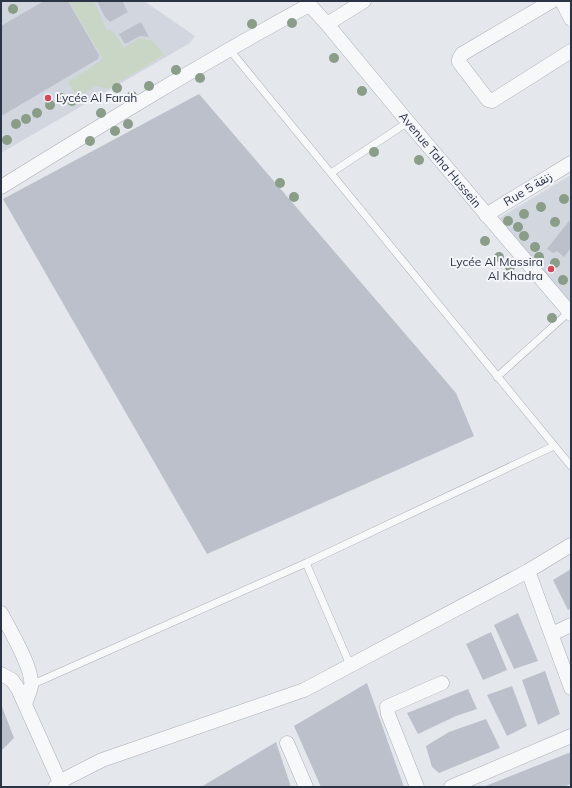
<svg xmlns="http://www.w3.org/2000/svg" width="572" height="788" font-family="Mulish,'Noto Sans Arabic',sans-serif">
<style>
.built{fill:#d2d6de}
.green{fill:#c9d6c5}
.building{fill:#bbc0ca}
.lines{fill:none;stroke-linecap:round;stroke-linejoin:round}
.service-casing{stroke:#a9aeb7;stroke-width:8}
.minor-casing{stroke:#a9aeb7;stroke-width:15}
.service{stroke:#f7f8fa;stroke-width:7}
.minor{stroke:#f7f8fa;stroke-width:14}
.tree{fill:#899d89}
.poi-dot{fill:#d1495b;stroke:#f4f6f9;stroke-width:1.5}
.labels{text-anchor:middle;stroke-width:4;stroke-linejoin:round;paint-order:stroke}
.poi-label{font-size:12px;fill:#2b3445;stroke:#f4f6f9;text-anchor:start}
.street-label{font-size:12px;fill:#2b3445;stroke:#f4f6f9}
</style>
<rect width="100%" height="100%" fill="#e4e7ec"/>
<path class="built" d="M1 1H144L195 36 190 43 1 153Z
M571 175V315L491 223Z"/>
<path class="green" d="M69 1H94L106 29 113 31 124 48 140 38 153 41 164 55 108 89 96 86 77 97 68 82 103 59Z"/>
<path class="building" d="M44 1H68L99 55 98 59 3 115 1 112V26Z
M97 1H122L128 12 110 22 105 17Z
M141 22 149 37 140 36 125 44 119 34Z
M199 94 456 393 474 436 207 554 3 199Z
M569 221 571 223V248L564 257 557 251 553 253 547 249Z
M571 569V608L568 610 553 580Z
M518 613 538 661 514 669 494 625Z
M491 632 507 670 483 680 466 644Z
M545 671 560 714 538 725 522 680Z
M367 683 404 787H321L294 726Z
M512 686 527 726 507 736 487 695Z
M468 689 477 709 456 716 418 734 407 713Z
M1 704 14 738 1 751Z
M486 719 500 748 439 773 432 767 426 746 449 732Z
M276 742 291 787H201Z
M571 752V784L563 787H483Z"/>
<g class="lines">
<g class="service-casing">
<path id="service" d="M229 49 571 466
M331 173 408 122
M497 377 569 312
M306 563 351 667
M31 685 306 563 554 446"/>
</g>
<g class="minor-casing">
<path id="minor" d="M306 1 327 24 408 122 571 314
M552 1 462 54 459 59V62L488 100 492 101 571 51
M562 1 571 19
M327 24 364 1
M1 187C103 124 204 62 309 5
M486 215 571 163
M528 571 571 688
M1 613C9 628 34 670 31 686 30 692 27 698 25 704
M552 634 571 625
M1 674 12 680 18 689 62 787
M287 743 306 787
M55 787 59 782 102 760 304 690 528 571 571 545
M417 787 388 714 387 707 442 683
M451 787 571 736"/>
</g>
<use href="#service" class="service"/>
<use href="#minor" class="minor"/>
</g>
<g class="tree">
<circle cx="13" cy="9" r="5"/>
<circle cx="292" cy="23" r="5"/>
<circle cx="252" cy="24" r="5"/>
<circle cx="334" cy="58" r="5"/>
<circle cx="176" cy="70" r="5"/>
<circle cx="200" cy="78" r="5"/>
<circle cx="149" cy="86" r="5"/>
<circle cx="117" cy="88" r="5"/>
<circle cx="362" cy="91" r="5"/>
<circle cx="132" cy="96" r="5"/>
<circle cx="61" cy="98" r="5"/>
<circle cx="72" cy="101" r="5"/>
<circle cx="50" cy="105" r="5"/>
<circle cx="37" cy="113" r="5"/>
<circle cx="101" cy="113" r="5"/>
<circle cx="26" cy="119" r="5"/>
<circle cx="16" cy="124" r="5"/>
<circle cx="128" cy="124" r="5"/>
<circle cx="115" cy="131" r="5"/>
<circle cx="7" cy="140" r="5"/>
<circle cx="90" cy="141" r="5"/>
<circle cx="374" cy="152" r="5"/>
<circle cx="419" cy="160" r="5"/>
<circle cx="280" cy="183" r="5"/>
<circle cx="294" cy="197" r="5"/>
<circle cx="564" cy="199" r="5"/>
<circle cx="541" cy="207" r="5"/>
<circle cx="524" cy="214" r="5"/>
<circle cx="508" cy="221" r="5"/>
<circle cx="555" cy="222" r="5"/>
<circle cx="518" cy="227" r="5"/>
<circle cx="524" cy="236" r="5"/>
<circle cx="485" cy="241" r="5"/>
<circle cx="535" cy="247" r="5"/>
<circle cx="499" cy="257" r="5"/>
<circle cx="539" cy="257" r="5"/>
<circle cx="555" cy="263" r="5"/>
<circle cx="510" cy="267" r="5"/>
<circle cx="563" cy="280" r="5"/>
<circle cx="552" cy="318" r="5"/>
</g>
<g class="poi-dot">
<circle cx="48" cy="98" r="4"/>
<circle cx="551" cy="269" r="4"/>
</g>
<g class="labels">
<g class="poi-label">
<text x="56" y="102">Lycée Al Farah</text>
<text x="543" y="266" text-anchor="end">Lycée Al Massira<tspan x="543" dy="14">Al Khadra</tspan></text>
</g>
<g class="street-label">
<text transform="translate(440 160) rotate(50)" y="4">Avenue Taha Hussein</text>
<text transform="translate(528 189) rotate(-31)" y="4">Rue 5 زنقة</text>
</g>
</g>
<rect width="572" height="788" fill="none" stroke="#2b3445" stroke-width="4"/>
</svg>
